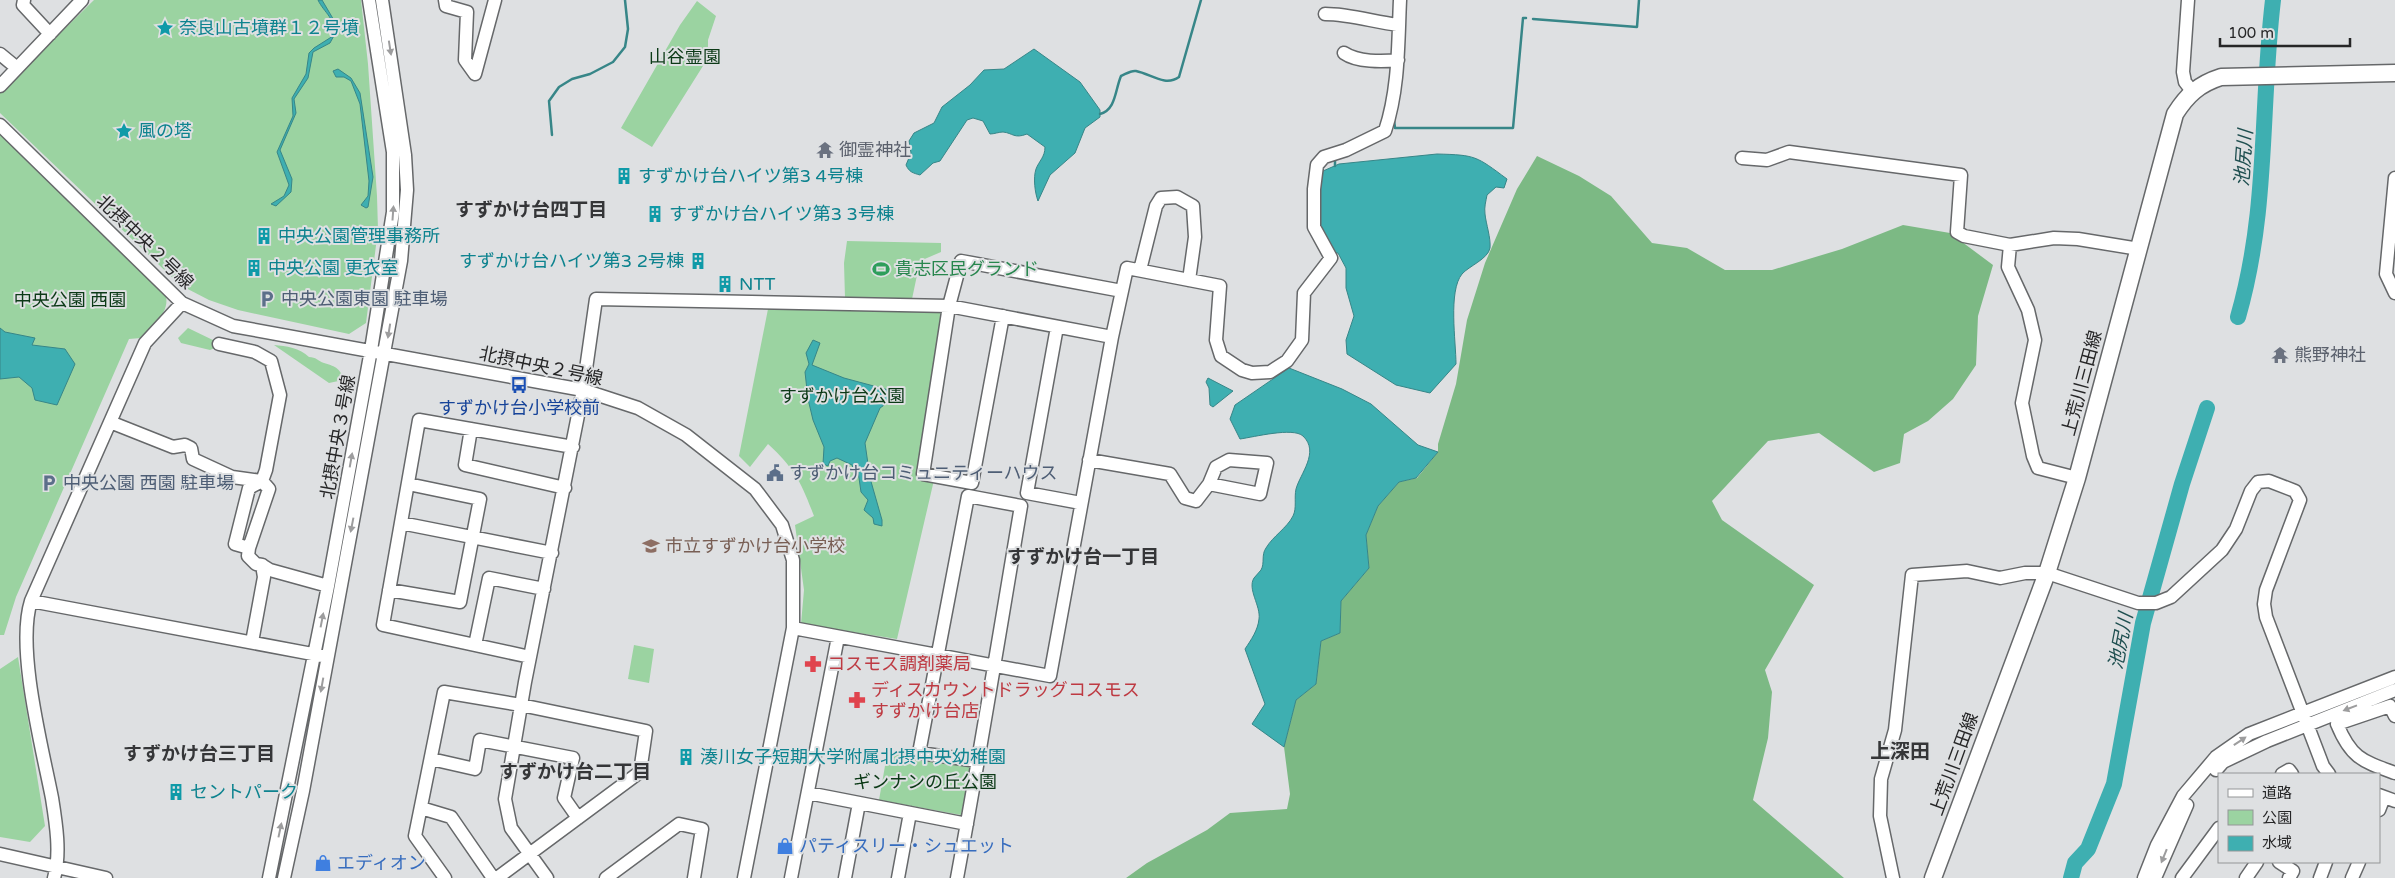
<svg xmlns="http://www.w3.org/2000/svg" width="2395" height="878" font-family="'Varela Round','Noto Sans JP',sans-serif">
<style>
.green{fill:#9bd3a1}
.forest{fill:#7cb984}
.water{fill:#3eafb1;stroke:#378688}
.lines{fill:none;stroke-linecap:round;stroke-linejoin:round}
.stream{stroke:#378688;stroke-width:2.5}
.river{stroke:#3eafb1;stroke-width:16}
.minor-casing{stroke:#66686a;stroke-width:15}
.major-casing{stroke:#66686a;stroke-width:19}
.minor{stroke:#fff;stroke-width:12}
.major{stroke:#fff;stroke-width:16}
.oneway{fill:#9d9d9e}
.labels{text-anchor:middle;stroke-width:4;stroke-linejoin:round;paint-order:stroke}
.culture-label{font-size:18px;fill:#0d838f;stroke:#dee0e2;text-anchor:start}
.park-label{font-size:18px;fill:#0c3a17;stroke:#dee0e2}
.worship-label{font-size:18px;fill:#5b616d;stroke:#dee0e2;text-anchor:start}
.street-label{font-size:18px;fill:#262627;stroke:#dee0e2}
.leisure-label{font-size:18px;fill:#27864d;stroke:#dee0e2;text-anchor:start}
.service-label{font-size:18px;fill:#4e5e75;stroke:#dee0e2;text-anchor:start}
.transit-label{font-size:18px;fill:#164399;stroke:#dee0e2}
.education-label{font-size:18px;fill:#785e54;stroke:#dee0e2;text-anchor:start}
.health-label{font-size:18px;fill:#be3a42;stroke:#dee0e2;text-anchor:start}
.shop-label{font-size:18px;fill:#366cbe;stroke:#dee0e2;text-anchor:start}
.water-label{font-size:19px;font-style:italic;fill:#1f4f50;stroke:#dee0e2}
.neighbourhood-label{font-size:19px;font-weight:bold;fill:#353638;stroke:#dee0e2}
.quarter-label{font-size:20px;font-weight:bold;fill:#353638;stroke:#dee0e2}
</style>
<rect width="100%" height="100%" fill="#dee0e2"/>
<path class="green" d="M94 0H361L368 64 377 196 378 230 366 323 349 334 238 310 209 300 180 285 0 113V92Z
M697 1 716 16 708 40V58L652 147 621 128 680 25Z
M0 134 165 293C172 312 152 326 141 338L129 339 16 597 4 635H0Z
M847 241 941 243V252L920 261 912 299 845 298 844 263Z
M768 309 941 312 918 476 934 480 897 639 801 624 804 590 795 525 814 516C801 482 795 469 768 444L750 467 739 456Z
M188 328 217 342 215 348 210 350 181 343 178 338Z
M274 345C286 346 300 348 309 357 316 357 318 361 324 363 333 366 341 367 343 380L329 383Z
M634 645 654 649 649 683 628 679Z
M18 657 45 826 30 842 0 837V669Z
M888 749 971 765 961 815 879 800Z"/>
<path class="forest" d="M1537 156 1579 176 1611 196 1652 243 1687 248 1725 270H1772L1842 249 1903 225 1950 233 1993 265 1978 316 1976 365 1953 399 1928 421 1904 434 1900 463 1874 472 1819 433 1768 441 1712 501 1722 520 1814 585 1765 670 1772 692 1768 738 1753 800 1844 878H1126L1147 863 1207 830 1230 813 1287 809 1290 794 1284 747 1296 700 1316 684 1321 641 1340 633 1341 601 1369 568 1366 535 1378 506 1399 482 1417 478 1438 452V444L1456 384 1467 320 1485 263 1517 189Z"/>
<path class="water" d="M318 0H322L335 22 337 30 330 43 313 52 308 78 294 99 296 113 280 150 292 179 291 192 276 206 271 204 284 196 289 185 277 152 293 116 292 98 306 74 309 53 314 48 333 36C337 19 324 13 318 0Z
M1034 49 1080 82 1100 110V117L1085 128 1075 153 1050 175 1038 201C1035 193 1033 178 1036 169 1039 161 1045 157 1045 147L1027 134C1014 139 1013 133 1003 132 999 132 994 134 990 134L983 121 973 118 967 120 940 161 933 163 920 175C913 173 909 172 906 165L911 153 909 141 914 133 934 123 942 107 970 85 984 70 1004 69Z
M338 69 351 78 360 93 373 177 368 207 366 208 361 205 368 196 369 181 360 104 351 81 344 77H336L333 71Z
M1437 154C1476 155 1476 156 1507 179L1504 188 1496 187 1487 195C1486 201 1484 207 1485 214 1486 224 1491 238 1490 248 1488 259 1469 266 1462 274 1448 291 1456 342 1456 364L1430 393 1396 385 1347 354 1346 340 1354 316 1346 288V268L1338 253H1330L1318 228 1320 177 1323 171 1339 164Z
M0 328 5 332 35 338 32 345 65 349 75 364 57 405 35 400 32 388 19 377 0 379Z
M813 340 820 343 812 365 844 378 896 392 890 401 880 408 865 443 870 478 882 520V526L874 524 873 518 864 510 868 500 861 492 858 471 853 468 852 465 837 458 830 461 828 466 823 464 824 447 813 420 808 399 805 372 809 364 806 353Z
M1289 368 1342 389 1371 404 1418 445 1438 452 1416 478 1399 482 1378 506 1366 535 1369 568 1341 601 1340 633 1321 641 1316 684 1296 700 1284 747 1252 724 1265 704 1245 649C1251 640 1258 630 1259 619 1261 606 1247 589 1254 578 1256 575 1259 573 1261 570 1265 563 1261 555 1266 548 1273 536 1287 528 1293 516 1297 508 1294 498 1296 489 1300 474 1320 452 1303 436 1293 427 1254 437 1240 439L1230 419 1235 405Z
M1208 378 1233 391 1213 407 1210 405 1209 388 1206 382Z"/>
<g class="lines">
<path class="stream" d="M1533 19 1637 27 1639 0
M1100 114C1116 110 1115 90 1121 76 1126 74 1131 70 1136 71 1151 74 1165 87 1179 77L1201 0
M1394 120 1395 128H1513L1523 18H1526
M552 135 549 101 559 87 572 79 590 74 613 62 625 47 628 29 625 0
M1335 159V166"/>
<path class="river" d="M2238 317C2269 209 2260 109 2273 0
M2071 878 2075 863 2088 849 2114 784 2143 623 2182 484 2207 408"/>
<g class="minor-casing">
<path id="minor" d="M24 0 23 5 50 34
M445 0 446 6 467 12 465 60 475 74
M2188 0 2183 72 2185 82 2192 91
M1325 14C1350 14 1374 22 1399 25
M1344 53C1357 62 1382 62 1398 60
M0 54 17 68
M475 74 495 0
M0 86 82 0
M0 125 182 303 233 326 583 390 638 408 686 435 755 489 782 525 793 560V628L744 878
M1742 158 1767 160 1789 152 1961 175 1957 232 1964 236 2010 245 2054 238 2078 239 2139 249
M2395 178 2386 274 2395 293
M2010 245 2008 267 2028 310 2035 340 2022 403 2033 456 2038 468 2077 478
M1140 270 1156 206 1161 198 1177 197 1193 206 1195 237 1189 280
M1003 316 972 483 923 474 949 306 961 261 1122 291
M1057 327 1027 493 1081 503
M219 344 255 352 271 361 280 395 266 470 262 481 249 488 235 544 249 548 248 556 256 564 262 565 264 577 252 642
M110 422 173 447 185 445 191 448 193 459 232 477 262 481 269 489 249 548
M471 429 465 465 565 488
M1089 460 1170 474 1185 498 1196 501 1209 484 1216 467 1229 460 1267 463 1260 494 1209 484
M401 523 552 553
M262 565 270 570 328 586
M389 590 460 602 480 499 408 484
M31 601 323 656
M793 628 1050 676 1112 337 1127 268 1220 286 1216 340 1221 356 1242 370 1252 373 1270 372 1287 361 1302 340 1304 293 1331 258 1314 227V189L1317 165 1324 157 1346 150 1385 131C1399 89 1398 44 1400 0
M475 645 489 578 544 589
M530 657 383 625 419 420 573 447
M2395 716 2390 706 2337 724C2351 758 2362 761 2395 773
M431 759 475 769 480 740 573 758 564 798 578 818
M2216 770 2223 762 2267 741 2395 690
M2282 774 2289 770 2292 774
M808 793 967 824
M2379 795 2395 801
M421 808 451 817 493 878
M2379 810 2384 797
M0 854 106 878
M2279 862 2293 871 2289 878
M54 878C61 854 56 823 52 798 42 747 16 648 31 601L145 343 182 303
M269 878 328 586 371 350 393 212V152L369 0
M284 878 303 791 401 261 407 190 405 155 382 0
M445 878 415 836 444 692 521 705 646 731 640 772 497 878
M547 878 511 828 505 799 525 682 583 390 596 299 949 306 1112 337
M606 878 679 824 702 829 694 878
M791 878 838 637
M845 878 859 803
M898 878 910 813
M957 878C980 754 1000 630 1021 506L968 496 919 753 978 761
M1893 878 1880 816 1881 779 1895 730 1912 575 1967 571 2000 578 2025 573H2047L2138 603H2156L2171 597 2222 550 2236 529 2251 491 2258 482 2269 481 2295 491 2300 500 2266 590 2264 604 2266 617 2323 766 2329 774
M2144 878 2157 845 2183 796 2216 757 2249 734 2395 677
M2155 878 2187 805
M2182 878 2219 828
M2246 878 2257 862
M2320 878 2326 862
M2352 878 2359 862"/>
</g>
<g class="major-casing">
<path id="major" d="M1933 878 2047 573 2077 478 2175 114C2187 95 2199 84 2221 77L2395 73"/>
</g>
<use href="#minor" class="minor"/>
<use href="#major" class="major"/>
</g>
<defs><path id="oneway-solid" d="M-6-.8H1V-3.2L6.5 0L1 3.2V.8H-6Z" transform="scale(1.25)"/></defs>
<g class="oneway">
<use href="#oneway-solid" transform="translate(390 48) rotate(81)"/>
<use href="#oneway-solid" transform="translate(393 213) rotate(-86)"/>
<use href="#oneway-solid" transform="translate(389 331) rotate(99)"/>
<use href="#oneway-solid" transform="translate(351 460) rotate(-80)"/>
<use href="#oneway-solid" transform="translate(352 525) rotate(101)"/>
<use href="#oneway-solid" transform="translate(322 620) rotate(-79)"/>
<use href="#oneway-solid" transform="translate(322 685) rotate(100)"/>
<use href="#oneway-solid" transform="translate(2350 708) rotate(159)"/>
<use href="#oneway-solid" transform="translate(2240 741) rotate(-34)"/>
<use href="#oneway-solid" transform="translate(280 830) rotate(-78)"/>
<use href="#oneway-solid" transform="translate(2164 856) rotate(112)"/>
</g>
<defs>
<g id="sight-bare" transform="scale(1.35)"><path d="M0-6L1.8-2.2L6-1.7L2.9 1.2L3.7 5.4L0 3.3L-3.7 5.4L-2.9 1.2L-6-1.7L-1.8-2.2Z" fill="#0f9aa8" stroke="#dee0e2" stroke-width="2.5" paint-order="stroke"/></g>
<g id="temple-bare" transform="scale(1.35)"><path d="M0-6L5-2H3V0L6.5 2.5H4V6H1.5V3h-3V6H-4V2.5H-6.5L-3 0V-2H-5Z" fill="#6b7280" stroke="#dee0e2" stroke-width="2.5" paint-order="stroke"/></g>
<g id="building-bare" transform="scale(1.35)"><path d="M-4-6H4V6H1V3H-1V6H-4ZM-2.5-4.3h1.7v1.8h-1.7ZM.8-4.3h1.7v1.8H.8ZM-2.5-1h1.7V.8h-1.7ZM.8-1h1.7V.8H.8Z" fill="#0f9aa8" stroke="#dee0e2" stroke-width="2.5" paint-order="stroke"/></g>
<g id="stadium-bare" transform="scale(1.35)"><path d="M0-5a6.5 5 0 1 0 0 10a6.5 5 0 1 0 0-10ZM-3.5-1.8h7v3.6h-7Z" fill="#2e9e5b" stroke="#dee0e2" stroke-width="2.5" paint-order="stroke"/></g>
<g id="parking-bare" transform="scale(1.35)"><path d="M-3.5-5.5H1a3.5 3.5 0 0 1 0 7H-1V5.5H-3.5ZM-1-3.4V-.6H.8a1.4 1.4 0 0 0 0-2.8Z" fill="#5c6f8a" stroke="#dee0e2" stroke-width="2.5" paint-order="stroke"/></g>
<g id="bus-bare" transform="scale(1.35)"><path d="M-5-6H5V4H4V6H2V4H-2V6H-4V4H-5ZM-3.5-4V0h7V-4ZM-3.5 1.2v1.5H-2V1.2ZM2 1.2v1.5H3.5V1.2Z" fill="#1a4fb4" stroke="#dee0e2" stroke-width="2.5" paint-order="stroke"/></g>
<g id="civic-bare" transform="scale(1.35)"><path d="M-.6-6.5H3V-4.5H.6V-3L4-1V1h2V6H-6V1h2V-1L-.6-3ZM-1.2 2.5V6h2.4V2.5Z" fill="#5c6f8a" stroke="#dee0e2" stroke-width="2.5" paint-order="stroke"/></g>
<g id="school-bare" transform="scale(1.35)"><path d="M0-5L7-2L0 1L-7-2ZM-4 1L0 2.5L4 1V4Q0 6-4 4Z" fill="#8d6e63" stroke="#dee0e2" stroke-width="2.5" paint-order="stroke"/></g>
<g id="pharmacy-bare" transform="scale(1.35)"><path d="M-2-6h4v4h4v4h-4v4h-4v-4h-4v-4h4Z" fill="#e0444e" stroke="#dee0e2" stroke-width="2.5" paint-order="stroke"/></g>
<g id="shop-bare" transform="scale(1.35)"><path d="M-5-2.5h2.3a2.7 3.5 0 0 1 5.4 0H5L5.5 6h-11ZM-1.5-2.5h3a1.5 2.3 0 0 0-3 0Z" fill="#3f7fe0" stroke="#dee0e2" stroke-width="2.5" paint-order="stroke"/></g>
</defs>
<g fill-rule="evenodd">
<use href="#sight-bare" x="165" y="28"/>
<use href="#sight-bare" x="124" y="131"/>
<use href="#temple-bare" x="825" y="150"/>
<use href="#building-bare" x="624" y="176"/>
<use href="#building-bare" x="655" y="214"/>
<use href="#building-bare" x="264" y="236"/>
<use href="#building-bare" x="698" y="261"/>
<use href="#building-bare" x="254" y="268"/>
<use href="#stadium-bare" x="881" y="269"/>
<use href="#building-bare" x="725" y="284"/>
<use href="#parking-bare" x="267" y="299"/>
<use href="#temple-bare" x="2280" y="355"/>
<use href="#bus-bare" x="519" y="385"/>
<use href="#civic-bare" x="775" y="473"/>
<use href="#parking-bare" x="49" y="483"/>
<use href="#school-bare" x="651" y="546"/>
<use href="#pharmacy-bare" x="813" y="664"/>
<use href="#pharmacy-bare" x="857" y="700"/>
<use href="#building-bare" x="686" y="757"/>
<use href="#building-bare" x="176" y="792"/>
<use href="#shop-bare" x="785" y="846"/>
<use href="#shop-bare" x="323" y="863"/>
</g>
<g class="labels">
<g class="culture-label">
<text x="179" y="34">奈良山古墳群１２号墳</text>
<text x="138" y="137">風の塔</text>
<text x="638" y="182">すずかけ台ハイツ第3 4号棟</text>
<text x="669" y="220">すずかけ台ハイツ第3 3号棟</text>
<text x="278" y="242">中央公園管理事務所</text>
<text x="684" y="267" text-anchor="end">すずかけ台ハイツ第3 2号棟</text>
<text x="268" y="274">中央公園 更衣室</text>
<text x="739" y="290">NTT</text>
<text x="700" y="763">湊川女子短期大学附属北摂中央幼稚園</text>
<text x="190" y="798">セントパーク</text>
</g>
<g class="park-label">
<text x="685" y="63">山谷霊園</text>
<text x="70" y="306">中央公園 西園</text>
<text x="842" y="402">すずかけ台公園</text>
<text x="925" y="788">ギンナンの丘公園</text>
</g>
<g class="worship-label">
<text x="839" y="156">御霊神社</text>
<text x="2294" y="361">熊野神社</text>
</g>
<g class="street-label">
<text transform="translate(145 242) rotate(44)" y="6">北摂中央２号線</text>
<text transform="translate(541 366) rotate(12)" y="6">北摂中央２号線</text>
<text transform="translate(2082 383) rotate(-75)" y="6">上荒川三田線</text>
<text transform="translate(338 437) rotate(-80)" y="6">北摂中央３号線</text>
<text transform="translate(1954 764) rotate(-70)" y="6">上荒川三田線</text>
</g>
<g class="leisure-label">
<text x="895" y="275">貴志区民グランド</text>
</g>
<g class="service-label">
<text x="281" y="305">中央公園東園 駐車場</text>
<text x="789" y="479">すずかけ台コミュニティーハウス</text>
<text x="63" y="489">中央公園 西園 駐車場</text>
</g>
<g class="transit-label">
<text x="519" y="414">すずかけ台小学校前</text>
</g>
<g class="education-label">
<text x="665" y="552">市立すずかけ台小学校</text>
</g>
<g class="health-label">
<text x="827" y="670">コスモス調剤薬局</text>
<text x="871" y="696">ディスカウントドラッグコスモス<tspan x="871" dy="21">すずかけ台店</tspan></text>
</g>
<g class="shop-label">
<text x="799" y="852">パティスリー・シュエット</text>
<text x="337" y="869">エディオン</text>
</g>
<g class="water-label">
<text transform="translate(2243 158) rotate(-86)" y="7">池尻川</text>
<text transform="translate(2120 641) rotate(-79)" y="7">池尻川</text>
</g>
<g class="neighbourhood-label">
<text x="531" y="216">すずかけ台四丁目</text>
<text x="1083" y="563">すずかけ台一丁目</text>
<text x="199" y="760">すずかけ台三丁目</text>
<text x="575" y="778">すずかけ台二丁目</text>
</g>
<g class="quarter-label">
<text x="1900" y="758">上深田</text>
</g>
</g>
<rect x="2218" y="773" width="162" height="90" fill="#dee0e2" stroke="#949697"/>
<rect x="2228" y="789" width="25" height="8" fill="#ffffff" stroke="#949697"/>
<text x="2262" y="798" font-size="15" fill="#262627">道路</text>
<rect x="2228" y="810" width="25" height="15" fill="#9bd3a1" stroke="#949697"/>
<text x="2262" y="823" font-size="15" fill="#262627">公園</text>
<rect x="2228" y="836" width="25" height="15" fill="#3eafb1" stroke="#949697"/>
<text x="2262" y="848" font-size="15" fill="#262627">水域</text>
<path d="M2220 38v8h130v-8" fill="none" stroke="#262627" stroke-width="2.5"/>
<text x="2228" y="38" font-size="15" fill="#262627" stroke="#dee0e2" stroke-width="4" paint-order="stroke">100 m</text>
</svg>
